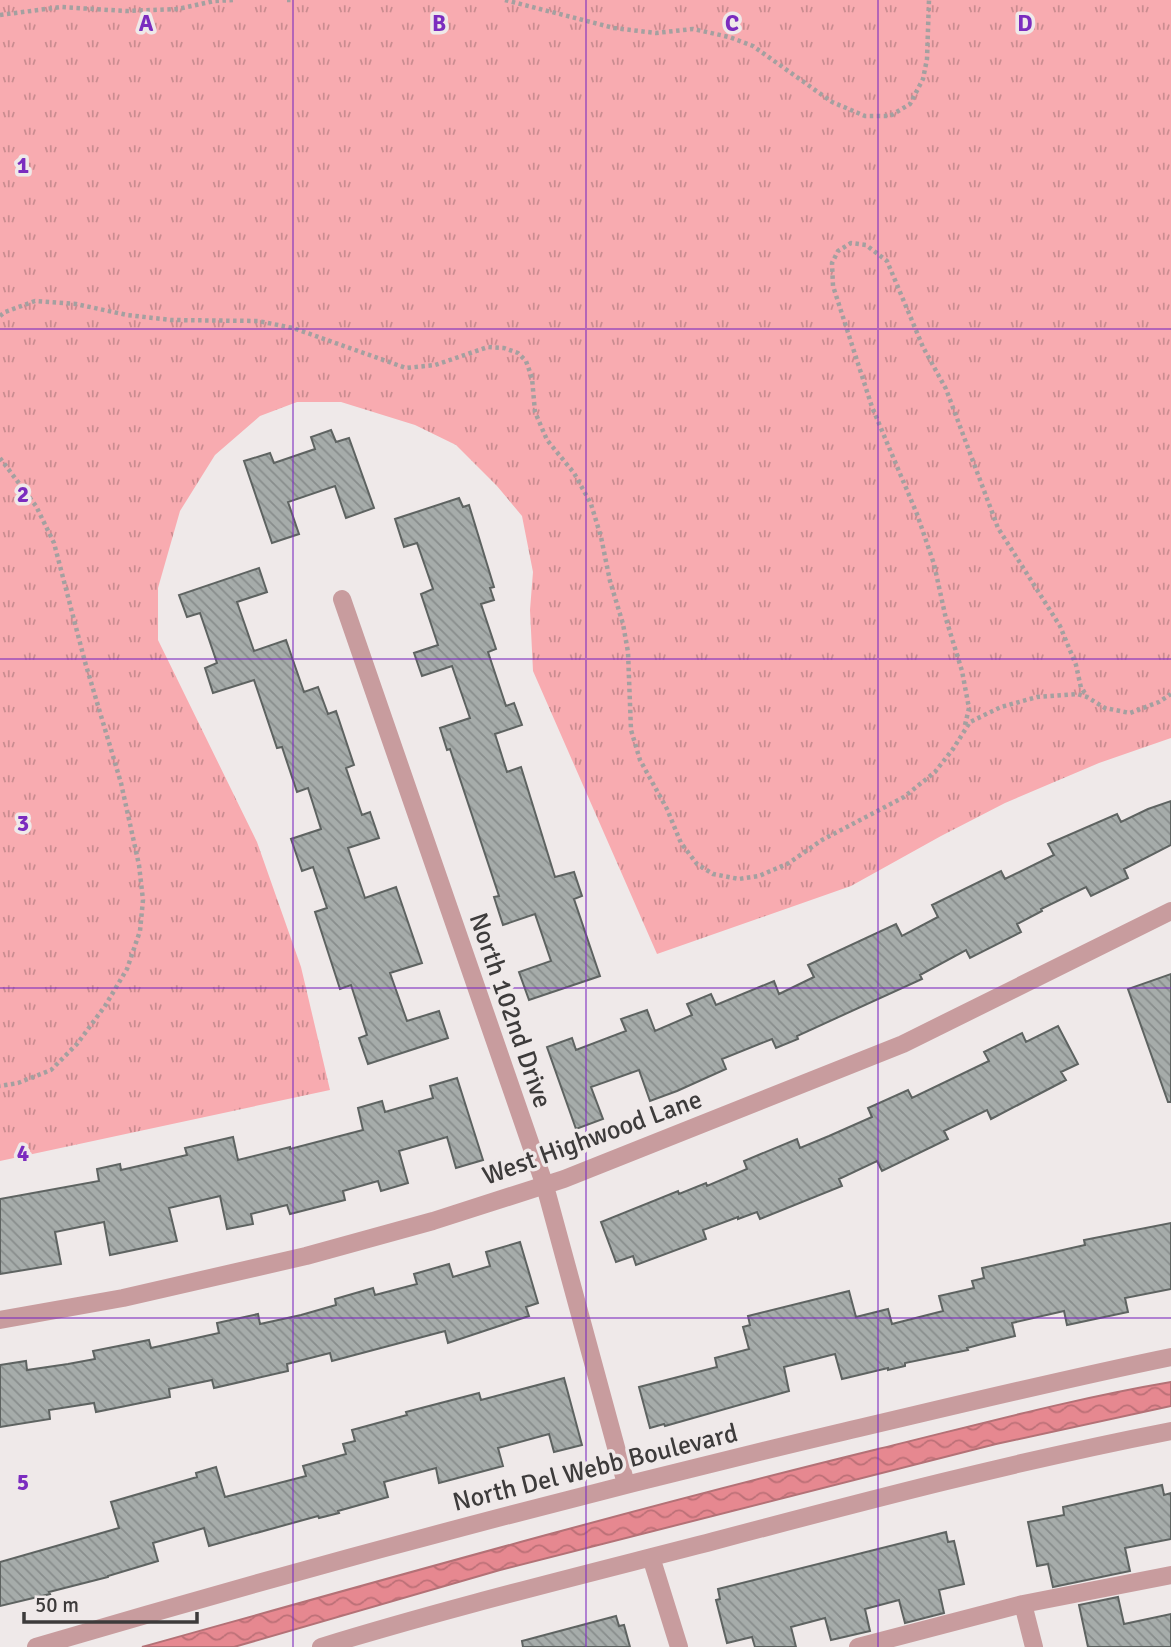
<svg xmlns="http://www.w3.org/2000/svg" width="1171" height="1647" font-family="Signika,sans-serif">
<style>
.grass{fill:url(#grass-tufts)}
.water{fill:url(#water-waves);stroke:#b37176;stroke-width:2}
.building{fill:url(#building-back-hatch);stroke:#5e6361;stroke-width:2}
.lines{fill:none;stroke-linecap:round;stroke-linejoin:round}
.path{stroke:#a4a0a0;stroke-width:4.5;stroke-dasharray:3.5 3.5;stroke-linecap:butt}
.minor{stroke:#c89c9e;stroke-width:18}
.grid{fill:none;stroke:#7b2cbf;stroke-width:2;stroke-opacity:0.55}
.labels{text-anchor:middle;stroke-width:7;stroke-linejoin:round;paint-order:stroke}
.street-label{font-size:26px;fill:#3d3b3b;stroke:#efe9e9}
.grid-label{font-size:23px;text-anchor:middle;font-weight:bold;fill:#7b2cbf;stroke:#efe9e9;stroke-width:7;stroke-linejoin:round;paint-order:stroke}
</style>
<defs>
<pattern id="grass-tufts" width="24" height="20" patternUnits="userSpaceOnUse" patternTransform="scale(1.75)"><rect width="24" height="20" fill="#f8abb0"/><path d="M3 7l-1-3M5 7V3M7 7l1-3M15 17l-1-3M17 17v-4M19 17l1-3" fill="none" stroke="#ca8c90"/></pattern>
<pattern id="water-waves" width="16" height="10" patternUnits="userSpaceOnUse" patternTransform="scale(1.75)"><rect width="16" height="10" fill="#e68890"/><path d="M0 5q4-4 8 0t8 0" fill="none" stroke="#bc7077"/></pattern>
<pattern id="building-back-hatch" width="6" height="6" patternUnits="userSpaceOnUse" patternTransform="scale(1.75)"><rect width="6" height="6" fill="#a6acaa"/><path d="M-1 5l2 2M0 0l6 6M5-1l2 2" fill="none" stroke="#888d8c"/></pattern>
</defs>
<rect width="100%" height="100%" fill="#efe9e9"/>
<path class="grass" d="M0 0H1171V738L1099 763 1005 803 941 836 851 886 657 954 533 671 530 610 533 572 522 516 497 486 456 445 415 425 341 402H297L260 416 215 455 180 511 158 588V640L257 842 301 967 330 1090 0 1161Z"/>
<path class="water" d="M1171 1382V1406L996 1444 500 1570 234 1647H142C386 1579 629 1510 874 1450 973 1426 1071 1399 1171 1382Z"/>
<path class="building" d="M331 430 336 442 349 438 374 508 346 518 335 486 288 502 299 534 272 543 244 461 270 453 274 463 315 449 311 437Z
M459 498 463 507 469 505 494 587 490 588 494 600 481 604 496 649 488 652 506 706 514 703 522 725 495 734 507 772 521 767 555 877 574 872 582 896 574 899 600 976 529 1000 519 972 551 961 535 914 503 925 494 897 499 896 450 749 447 750 440 728 470 718 452 666 422 676 414 653 438 645 421 594 433 589 417 543 404 547 395 519Z
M259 568 267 592 237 602 254 651 286 640 304 692 318 687 328 714 336 711 354 765 346 768 362 815 370 812 379 838 348 848 365 898 396 887 422 963 390 973 407 1021 439 1011 448 1038 368 1064 359 1038 367 1035 351 985 340 989 315 912 327 908 313 867 302 871 291 839 321 829 308 788 297 792 282 747 277 748 254 680 213 693 205 668 217 663 200 613 187 617 179 595Z
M1171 801V845L1124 869 1128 878 1091 896 1086 887 1041 909 1042 911 1017 924 1021 932 970 958 966 950 920 975 922 979 797 1036 798 1039 776 1048 772 1039 722 1059 726 1069 677 1091 650 1101 639 1070 591 1087 603 1119 576 1129 547 1047 572 1038 576 1050 626 1031 621 1019 647 1010 655 1031 692 1015 687 1004 711 994 716 1005 774 981 779 994 814 977 808 965 896 924 902 936 938 917 932 905 1001 871 1005 879 1054 855 1048 844 1117 814 1121 822 1148 809Z
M1171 974V1102H1168L1128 989Z
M1058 1026 1078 1064 1061 1072 1066 1080 991 1119 987 1110 944 1131 948 1139 882 1171 877 1161 839 1179 842 1186 760 1219 757 1212 738 1219V1217L703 1230 706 1239 636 1265 633 1256 616 1262 601 1222 678 1191 679 1194 706 1183 707 1186 747 1169 744 1161 797 1139 800 1148 829 1136 872 1117 868 1108 908 1090 912 1098 989 1061 984 1052 1022 1033 1026 1042Z
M457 1078 483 1160 456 1168 447 1137 399 1151 408 1183 381 1191 378 1181 343 1191 345 1200 290 1214 287 1205 251 1214 253 1224 227 1229 220 1196 169 1208 177 1241 110 1255 104 1222 55 1232 61 1264 0 1274V1199L99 1181 97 1169 120 1164 121 1170 187 1155 185 1148 233 1137 238 1160 290 1147V1149L363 1130 358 1108 382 1101 385 1112 433 1098 430 1086Z
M1171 1223V1289L1125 1298 1128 1312 1067 1325 1064 1311 1012 1323 1015 1336 982 1344 967 1348 968 1350 905 1363V1366L888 1370V1368L842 1379 835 1354 784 1367 789 1391 665 1426 664 1424 650 1428 639 1387 717 1367 715 1358 749 1349 743 1327 750 1325 748 1316 849 1291 856 1317 888 1309 892 1324 943 1311 939 1296 974 1288 972 1281 984 1278 982 1268 1085 1245 1084 1240Z
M520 1242 538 1303 526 1307 529 1316 448 1343 445 1331 332 1361 330 1353 287 1364 288 1371 214 1388 212 1380 169 1389 170 1397 96 1412 94 1403 49 1410 50 1419 0 1427V1365L26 1361 27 1370 68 1364 95 1359 93 1351 149 1340 151 1348 219 1333 217 1323 258 1314 260 1324 301 1315 336 1305 335 1299 373 1288 375 1295 417 1284 414 1274 449 1264 453 1277 490 1266 486 1252Z
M564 1378 582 1445 554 1452 549 1434 498 1448 503 1466 439 1483 436 1468 384 1482 388 1497 338 1511 339 1513 319 1518 318 1516 209 1546 204 1528 153 1543 158 1561 108 1576V1577L49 1592 50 1594 0 1606V1562L119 1528 111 1502 197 1477 196 1473 216 1467 225 1497 306 1476 303 1466 346 1454 343 1444 355 1441 352 1430 407 1415 406 1412 479 1393 481 1400Z
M1162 1485 1164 1495 1171 1493V1539L1125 1548 1130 1571 1053 1587 1048 1564 1037 1566 1028 1522 1064 1515 1063 1507Z
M946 1532 948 1542 954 1541 964 1584 939 1590 944 1613 905 1623 899 1600 865 1609 870 1631 831 1640 825 1618 791 1627 796 1647H755L752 1637 727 1643 716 1600 720 1599 718 1589Z
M1118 1597 1124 1624 1171 1614V1647H1088L1079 1605Z
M616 1616 619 1626 624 1625 630 1647H523L522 1641Z"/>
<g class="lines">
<path class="path" d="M287 0H292
M505 0 614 28 656 33 693 29 729 37 753 46 832 102 865 116H890L910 104 923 79 927 59 929 0
M0 15 61 7 126 11 178 9 214 1 234 0
M0 316 5 312 35 301 76 304 127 315 171 320 258 321 293 328 406 368 435 365 488 347 504 348 518 353 526 361 532 378 535 412 547 440 574 473 591 504 601 537 610 581 623 624 628 652 631 730 640 760 667 809 681 843 697 864 713 874 739 879 759 876 789 863 822 840 904 797 935 772 953 749 970 722 1001 707 1037 697 1077 694 1087 697 1105 708 1130 713 1159 702 1171 694
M0 458 36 506 54 543 85 662 121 783 139 865 143 900 140 931 127 969 105 1006 77 1044 51 1070 18 1083 0 1086
M965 725 969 708 962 671 946 619 934 564 917 514 872 407 833 286 832 263 838 251 851 243 866 245 887 261 923 347 946 389 998 528 1060 626 1076 665 1081 688 1087 696"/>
<path class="minor" d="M342 599 545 1186 626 1484
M0 1320 123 1298 306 1256 433 1221 564 1179 903 1044 1171 911
M651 1557 679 1647
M1023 1604 1034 1647
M36 1647C302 1568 569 1497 838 1433 949 1407 1059 1380 1171 1357
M321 1647C451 1607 583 1575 714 1541 865 1501 1017 1461 1171 1431
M858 1647 1023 1604 1171 1575"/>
</g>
<path class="grid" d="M293 0V1647M586 0V1647M878 0V1647M0 329H1171M0 659H1171M0 988H1171M0 1318H1171"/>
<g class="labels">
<g class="street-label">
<text transform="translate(511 1010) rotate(71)" y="9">North 102nd Drive</text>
<text transform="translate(592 1137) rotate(-20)" y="9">West Highwood Lane</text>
<text transform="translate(595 1467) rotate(-14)" y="9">North Del Webb Boulevard</text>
</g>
</g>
<g class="grid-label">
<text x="146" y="31">A</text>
<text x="439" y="31">B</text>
<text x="732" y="31">C</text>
<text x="1025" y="31">D</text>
<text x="23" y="173">1</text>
<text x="23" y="502">2</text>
<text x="23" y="831">3</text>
<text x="23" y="1161">4</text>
<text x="23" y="1490">5</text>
</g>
<path d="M24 1612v10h173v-10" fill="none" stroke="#3d3b3b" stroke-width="3.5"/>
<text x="35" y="1612" font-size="21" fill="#3d3b3b" stroke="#efe9e9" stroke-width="5" paint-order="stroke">50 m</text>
</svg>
